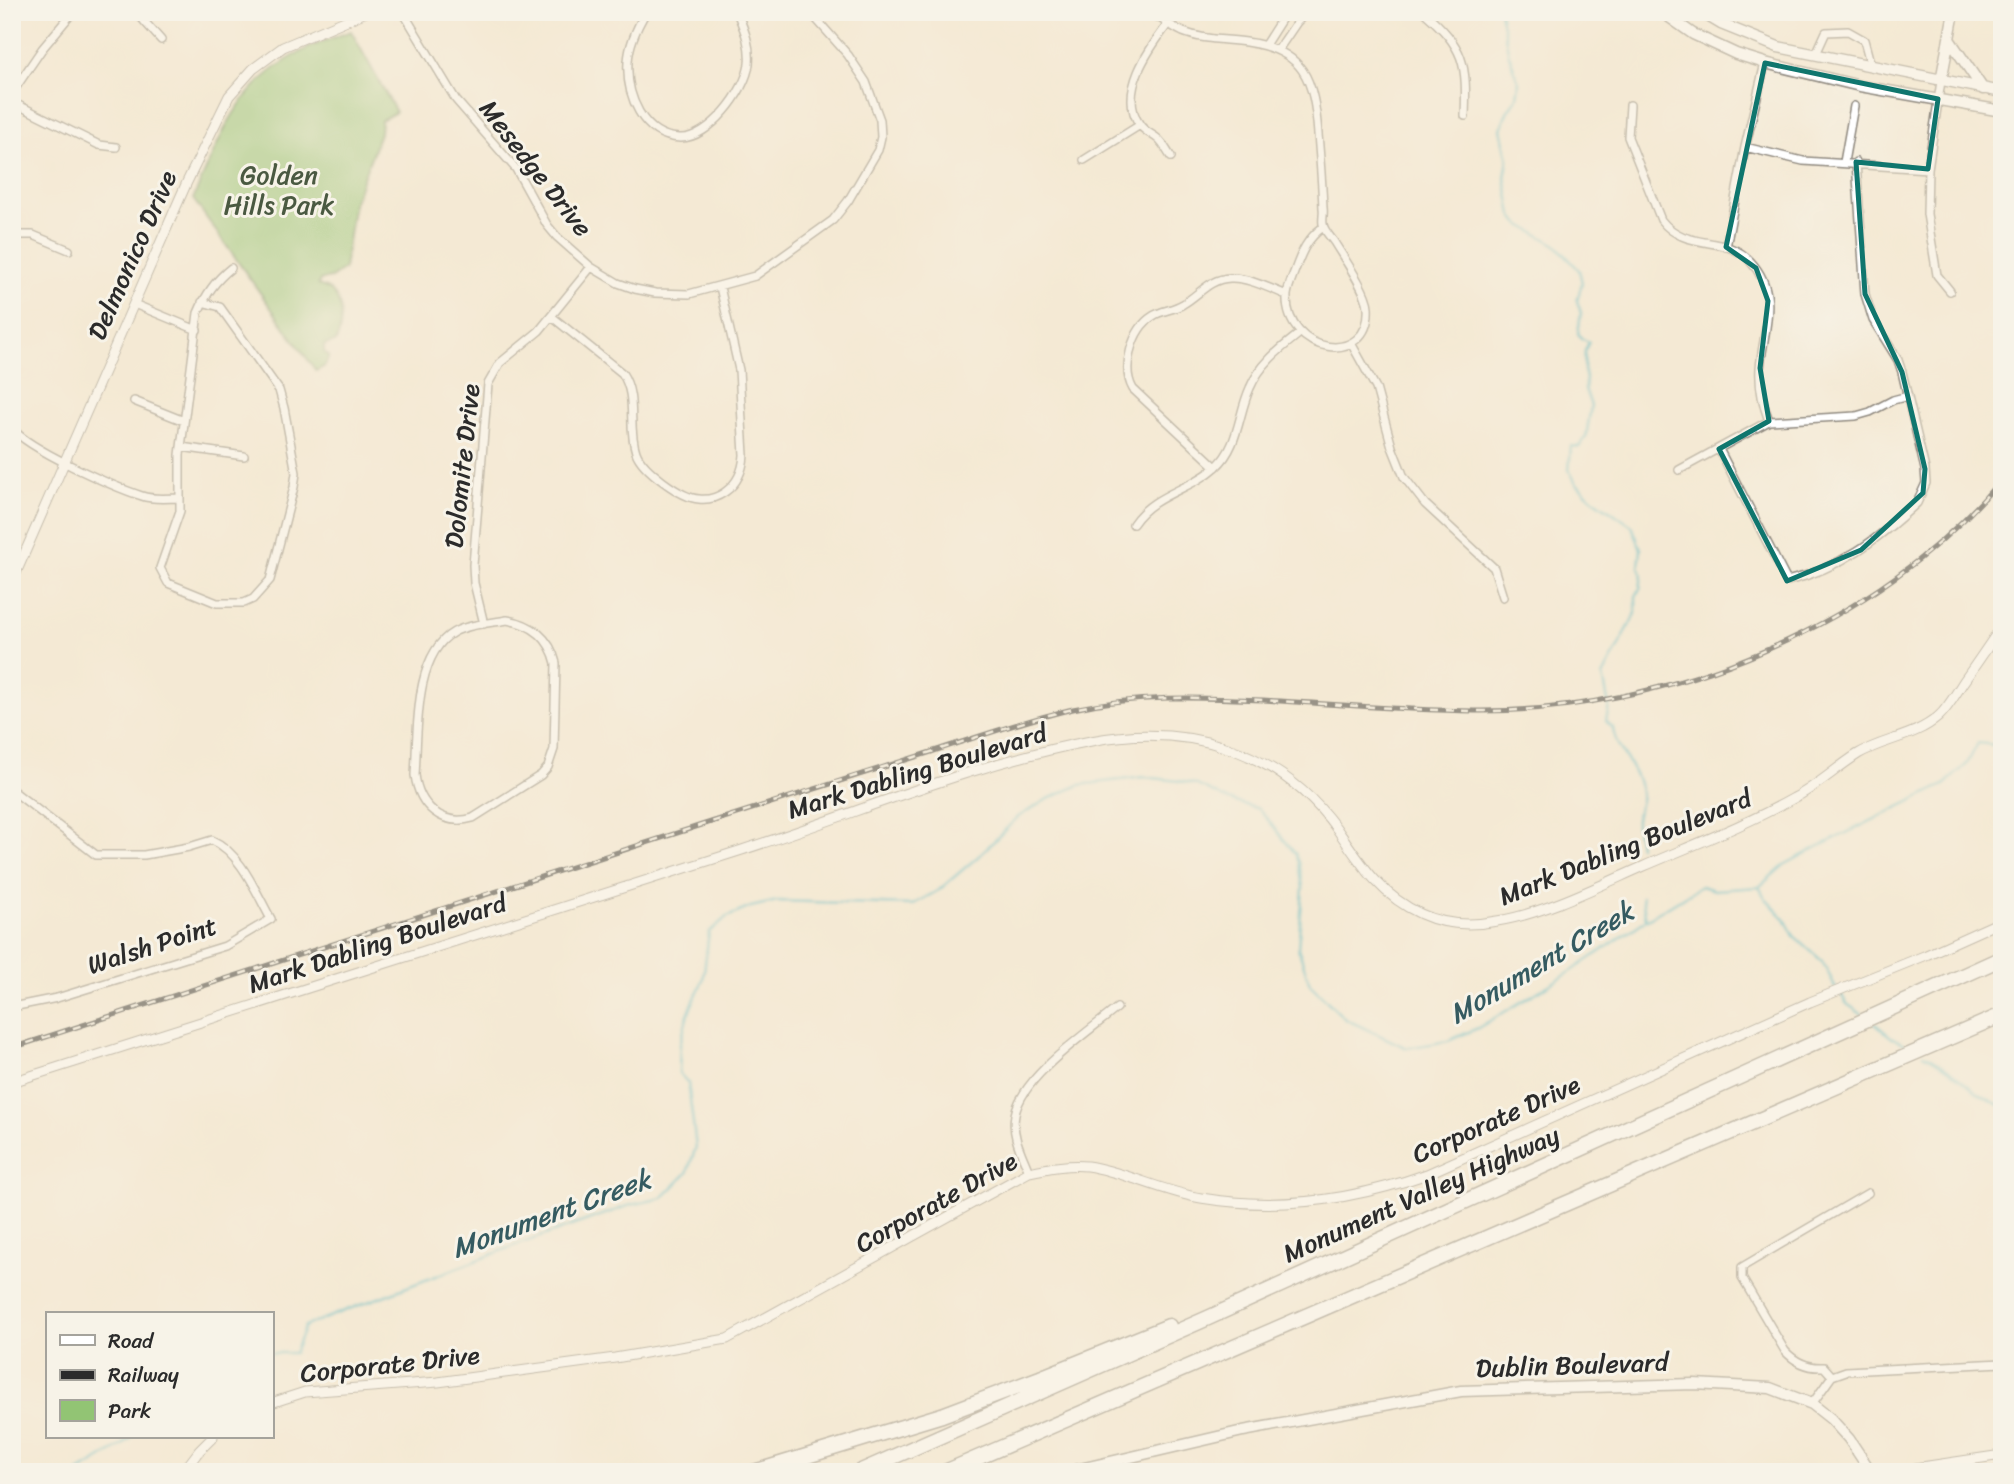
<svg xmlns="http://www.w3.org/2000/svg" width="2014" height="1484" font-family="Sriracha,sans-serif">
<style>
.green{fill:#92c474;stroke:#5e7850;stroke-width:2}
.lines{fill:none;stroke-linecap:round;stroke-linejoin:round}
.stream{stroke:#48b5c4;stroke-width:2.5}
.minor-casing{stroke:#908a80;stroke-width:10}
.tertiary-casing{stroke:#908a80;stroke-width:11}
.secondary-casing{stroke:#908a80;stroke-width:13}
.motorway-casing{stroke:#908a80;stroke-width:17}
.minor{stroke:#fff;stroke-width:7}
.tertiary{stroke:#fff;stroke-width:9}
.secondary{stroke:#fff;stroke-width:10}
.motorway{stroke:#fff;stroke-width:14}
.rail-casing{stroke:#2b2b2b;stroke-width:5}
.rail{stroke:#f7f3e8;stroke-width:2.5;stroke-dasharray:8;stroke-linecap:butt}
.marked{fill:none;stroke:#0f766e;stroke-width:5;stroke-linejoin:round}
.labels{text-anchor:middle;stroke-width:6;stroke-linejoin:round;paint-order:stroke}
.street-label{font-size:26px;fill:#2b2b2b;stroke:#f7f3e8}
.park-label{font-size:26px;fill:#4a5941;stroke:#f7f3e8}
.water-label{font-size:28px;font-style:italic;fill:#355b61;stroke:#f7f3e8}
</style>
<rect width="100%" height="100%" fill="#f7f3e8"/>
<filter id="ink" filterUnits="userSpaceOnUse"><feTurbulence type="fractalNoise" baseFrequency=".0143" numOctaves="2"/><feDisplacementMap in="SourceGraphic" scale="14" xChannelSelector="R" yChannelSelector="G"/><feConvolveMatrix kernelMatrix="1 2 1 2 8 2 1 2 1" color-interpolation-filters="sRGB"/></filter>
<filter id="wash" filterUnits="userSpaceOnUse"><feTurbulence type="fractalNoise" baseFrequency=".00686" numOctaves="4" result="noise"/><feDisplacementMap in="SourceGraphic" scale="28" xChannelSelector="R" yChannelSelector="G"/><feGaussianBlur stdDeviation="1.57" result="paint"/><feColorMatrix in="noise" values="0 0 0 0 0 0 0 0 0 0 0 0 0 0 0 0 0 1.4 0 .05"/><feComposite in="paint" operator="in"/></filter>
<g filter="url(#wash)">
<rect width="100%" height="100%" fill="#f4e9d4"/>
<path class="green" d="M351 31 396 112 381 120 380 133 354 202 344 269 331 278 320 280 318 285C323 287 329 288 333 293 344 304 342 328 336 342L324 345V352L329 356 325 366 316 371 193 199C221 137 234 89 297 54 313 44 333 38 351 31Z"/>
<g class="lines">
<path class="stream" d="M1500 12 1509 55 1519 83 1517 97 1507 112 1501 129 1508 160 1505 178 1512 215 1518 223 1556 245 1579 270 1582 283 1577 301 1581 313 1578 333 1581 338 1589 342 1585 350 1584 370 1586 378 1585 389 1591 406 1586 437 1579 447 1571 446 1569 470 1576 483 1592 498 1632 526 1641 549 1639 567 1642 574 1640 589 1636 596V613L1603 676 1609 706 1606 721 1613 728C1615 749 1635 766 1640 787 1644 802 1638 806 1636 819 1635 828 1638 838 1639 846
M1759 887 1766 899 1785 919 1794 936 1822 961 1836 988
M1642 897 1646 920
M1840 993 1847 1004 1863 1015
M1874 1023 1891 1037 1912 1048
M1924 1054C1954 1068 1970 1094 2002 1106
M271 1353H294L305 1326 517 1245 631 1205 662 1198 687 1173 696 1147 688 1083 679 1073 680 1044 688 1014 703 980 709 932 727 917 751 907 777 901 912 905 939 890 981 854 1018 817 1046 800 1079 785 1144 777 1179 781 1195 784 1228 800 1259 809 1295 853 1299 862 1303 888 1298 948 1310 984 1345 1019 1407 1048 1448 1041 1478 1028 1572 971 1646 920 1701 886 1715 890 1759 887 1784 865 1816 848 1944 785 1967 764 1978 743 1995 745 2002 733
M79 1472 124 1444 132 1437"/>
</g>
</g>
<g filter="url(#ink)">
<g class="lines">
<g class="minor-casing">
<path id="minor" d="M136 12 161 40
M403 12 456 100 516 169 547 225 557 237 591 267 618 283 635 289 655 293 689 294 755 276 833 220 848 201 878 150 881 137 880 120 866 82 848 55 810 12
M646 12C637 27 629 44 628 62 626 94 642 137 680 138 709 139 746 91 749 64 751 45 744 29 737 12
M1151 12C1161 19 1172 27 1183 32 1203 40 1225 39 1246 42 1305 50 1314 80 1318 134 1320 158 1322 183 1323 208 1324 213 1322 219 1323 224 1324 231 1330 236 1334 242 1343 257 1367 291 1368 307 1372 368 1284 355 1287 295 1288 287 1292 278 1295 270 1302 251 1307 239 1323 227
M1424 12C1465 48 1467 63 1465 116
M1168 24C1149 49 1117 93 1140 125 1145 132 1152 134 1158 139 1163 143 1167 151 1171 157
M1721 24V12
M1265 45 1286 12
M1278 50 1297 22 1307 12
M1816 54 1826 32 1848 31 1864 40 1871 66
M1941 81 1928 169 1927 214 1937 275 1950 291
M12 93 42 49 73 12
M12 102 99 145 116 147
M1630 105 1628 137 1661 220C1686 252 1726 234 1750 261 1781 294 1763 331 1760 368 1759 385 1763 405 1769 421
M1745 147 1803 161 1928 169
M1084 160 1140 125
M1844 162 1854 106
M12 235H33L69 250
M1726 247 1745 147 1765 63
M202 302 220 307 279 390 284 408 296 473 294 487 270 580 253 599 244 603H217L168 583 160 568 180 511V455L198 313C206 294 215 281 231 268
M134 304 197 330
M551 316 622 373C638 397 627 426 636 452 642 469 681 498 699 499 708 500 718 497 725 492 738 483 743 470 744 455L739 370 720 287
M1351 343 1376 388 1392 447 1404 477 1425 504 1494 568 1503 597
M12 380H14
M134 401 184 421
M12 428C28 449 114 487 142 496 153 500 168 498 180 498
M181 447 244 456
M1719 449 1787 581C1840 569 1878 539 1917 503L1926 483 1925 469 1902 372 1898 360 1873 320 1865 294 1856 162
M1216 467 1133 389C1121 368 1132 329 1153 316 1162 310 1174 310 1183 304 1200 294 1209 279 1230 278 1248 277 1270 289 1287 295
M1679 470 1769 421 1856 416 1870 412 1893 400 1908 396
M1133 524C1154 493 1191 490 1216 467 1239 446 1238 414 1250 388 1260 364 1280 349 1300 333
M507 620C532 624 550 638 556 663L554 749 548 767 541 775 473 818C442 827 419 806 415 775 418 734 413 655 454 632 469 624 491 623 507 620Z
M484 624 474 583 473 565 488 384 500 363 539 331 591 267
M12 790 96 855H144L189 847 212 840C240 852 256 892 271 919L225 946 57 998 12 1007
M1029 1172C1022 1154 1011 1135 1015 1115 1021 1077 1087 1033 1117 1008
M1832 1376 1824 1367C1808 1368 1796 1363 1785 1351L1742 1278V1267L1868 1193
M1812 1404 1832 1376 1846 1371 2002 1363"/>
</g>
<g class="tertiary-casing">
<path id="tertiary" d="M12 582 187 182 229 96 253 69 283 47 366 12
M12 1082C255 1005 498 927 742 850 858 813 970 764 1091 741 1186 723 1278 748 1337 829 1361 864 1381 896 1421 914 1445 925 1472 926 1497 921 1543 914 1599 886 1642 867 1693 845 1746 825 1794 798 1817 786 1836 768 1858 754 1883 739 1915 737 1938 717 1949 707 1956 693 1964 681 1977 663 1989 645 2002 626
M271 1403 305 1392 438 1382 615 1358 727 1339 1029 1172C1048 1168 1068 1164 1087 1166 1123 1171 1163 1192 1201 1198 1279 1211 1354 1200 1427 1174L1810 1002 1924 956 2002 921
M183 1472 199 1451 213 1437
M1907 1472 1915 1468 2002 1455"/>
</g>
<g class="secondary-casing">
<path id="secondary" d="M1662 12 1693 34 1736 54 1765 63 1860 86 2002 111
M1701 12 1721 24 1778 47 2002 92
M1949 39 1983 89
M1941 81 1954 12
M1067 1472 1243 1431 1461 1391 1694 1384 1770 1388 1812 1404 1831 1419 1849 1439 1871 1472"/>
</g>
<g class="motorway-casing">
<path id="motorway" d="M754 1472 942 1415 1040 1378 1169 1326
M859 1472 1208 1318 2002 958
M945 1472 2002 1015"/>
</g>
<use href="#minor" class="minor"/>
<use href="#tertiary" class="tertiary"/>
<use href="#secondary" class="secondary"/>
<use href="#motorway" class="motorway"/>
<g class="rail-casing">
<path id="rail" d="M12 1048C244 973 476 897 708 823 783 799 857 775 931 752 978 737 1025 720 1073 709 1135 695 1200 697 1263 700 1333 704 1404 710 1475 711 1665 713 1880 627 2002 478"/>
</g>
<use href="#rail" class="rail"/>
</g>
</g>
<path d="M0 0H2014V1484H0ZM1765 63 1938 99 1928 169 1856 162 1865 294 1902 372 1925 469 1923 493 1861 550 1787 581 1719 449 1769 421 1760 368 1768 301 1756 268 1726 247Z" fill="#f4e9d4" fill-opacity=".55" fill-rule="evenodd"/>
<path class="marked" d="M1765 63 1938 99 1928 169 1856 162 1865 294 1902 372 1925 469 1923 493 1861 550 1787 581 1719 449 1769 421 1760 368 1768 301 1756 268 1726 247Z"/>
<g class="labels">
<g class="street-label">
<text transform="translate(536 168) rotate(52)" y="9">Mesedge Drive</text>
<text transform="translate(132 255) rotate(-66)" y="9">Delmonico Drive</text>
<text transform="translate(462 466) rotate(-84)" y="9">Dolomite Drive</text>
<text transform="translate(917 771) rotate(-17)" y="9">Mark Dabling Boulevard</text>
<text transform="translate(1625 847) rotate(-22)" y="9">Mark Dabling Boulevard</text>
<text transform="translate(377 943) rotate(-18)" y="9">Mark Dabling Boulevard</text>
<text transform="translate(152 945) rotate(-18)" y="9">Walsh Point</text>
<text transform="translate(1496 1119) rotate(-24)" y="9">Corporate Drive</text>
<text transform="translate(1421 1194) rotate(-24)" y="9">Monument Valley Highway</text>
<text transform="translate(936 1202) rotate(-29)" y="9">Corporate Drive</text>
<text transform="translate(390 1364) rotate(-6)" y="9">Corporate Drive</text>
<text transform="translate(1572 1365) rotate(-2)" y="9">Dublin Boulevard</text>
</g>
<g class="park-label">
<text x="279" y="184">Golden<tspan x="279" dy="30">Hills Park</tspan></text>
</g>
<g class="water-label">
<text transform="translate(1541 962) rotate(-31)" y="10">Monument Creek</text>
<text transform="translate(551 1213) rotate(-20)" y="10">Monument Creek</text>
</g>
</g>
<rect width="2014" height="1484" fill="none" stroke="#f7f3e8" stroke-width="42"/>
<rect x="46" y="1312" width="228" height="126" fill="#f7f3e8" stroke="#a5a39c" stroke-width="2"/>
<rect x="60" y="1335" width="35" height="10" fill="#ffffff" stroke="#a5a39c" stroke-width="2"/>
<text x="108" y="1348" font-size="21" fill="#2b2b2b">Road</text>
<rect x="60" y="1370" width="35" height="10" fill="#2b2b2b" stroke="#a5a39c" stroke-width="2"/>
<text x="108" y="1382" font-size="21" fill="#2b2b2b">Railway</text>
<rect x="60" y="1400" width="35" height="21" fill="#92c474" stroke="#a5a39c" stroke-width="2"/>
<text x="108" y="1418" font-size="21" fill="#2b2b2b">Park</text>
</svg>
